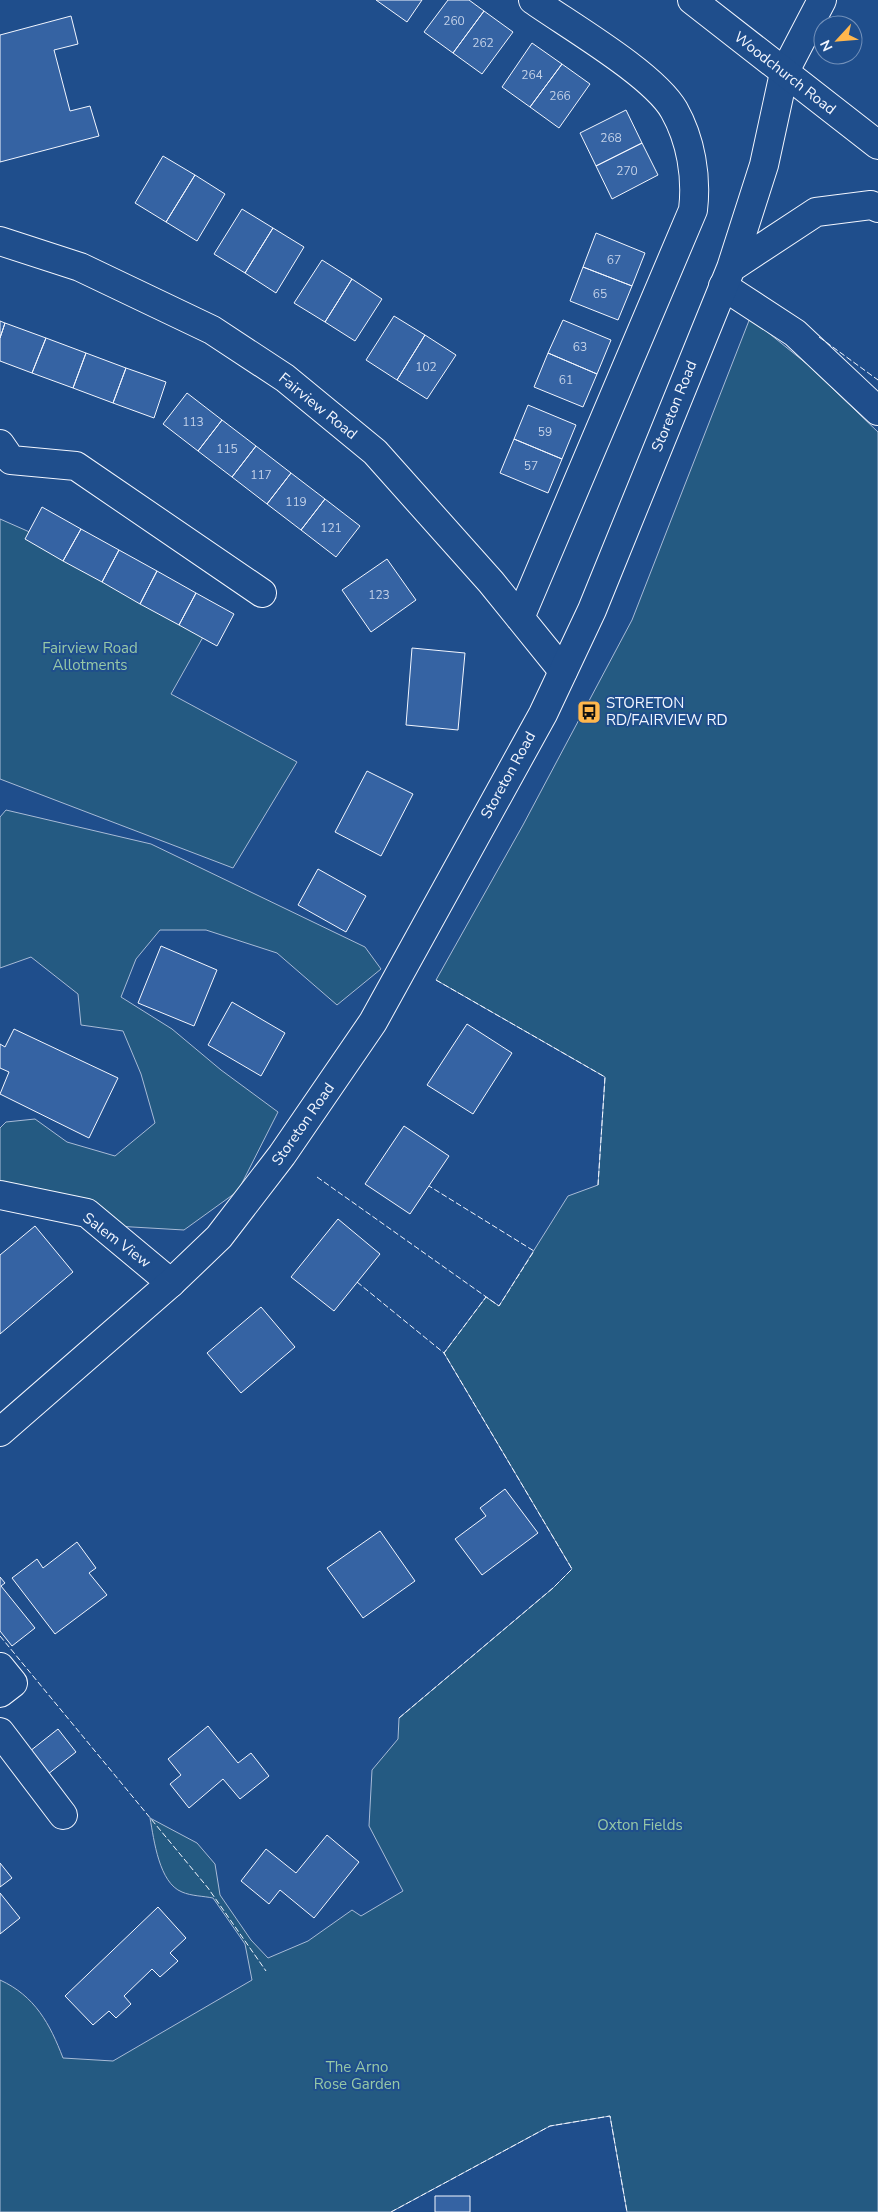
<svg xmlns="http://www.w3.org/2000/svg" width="878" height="2212" font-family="'Nunito Sans',sans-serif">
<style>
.green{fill:#245a82;stroke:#a8bbd7}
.building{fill:#3563a3;stroke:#f2f6ff}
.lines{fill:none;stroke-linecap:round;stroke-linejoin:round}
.minor-casing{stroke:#f2f6ff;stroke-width:30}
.major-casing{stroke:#f2f6ff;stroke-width:30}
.highway-casing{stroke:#f2f6ff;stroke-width:30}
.minor{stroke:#1f4e8c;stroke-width:28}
.major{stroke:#1f4e8c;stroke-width:28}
.highway{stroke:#1f4e8c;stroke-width:28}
.fence{stroke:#f2f6ff;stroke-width:1;stroke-dasharray:6 2.5;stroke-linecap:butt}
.labels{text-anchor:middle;stroke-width:4;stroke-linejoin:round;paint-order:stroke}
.number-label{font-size:12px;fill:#c3d1e8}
.street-label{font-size:15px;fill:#f2f6ff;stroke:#1f4e8c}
.park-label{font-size:15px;fill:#97c8a6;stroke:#1f4e8c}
.poi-label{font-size:15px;fill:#f2f6ff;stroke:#1f4e8c;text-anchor:start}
</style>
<rect width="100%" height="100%" fill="#1f4e8c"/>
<path class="green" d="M750 318 807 364 878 432V2212H627L610 2116 550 2126 391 2212H0V1980C35 1996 50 2024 63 2058L113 2061 252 1980 245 1944 213 1898C203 1896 191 1896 182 1892 159 1883 154 1840 150 1818L197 1843 215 1864 220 1895 251 1940 268 1958 308 1941 352 1910 361 1916 403 1891 369 1826 372 1770 398 1739 399 1718 553 1588 572 1569 444 1353 486 1297 499 1306 568 1196 598 1185 605 1077 436 980 523 825 632 620Z
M0 519 216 614 171 694 297 762 233 868 0 779Z
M6 810 151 844 365 947 381 969 337 1005 277 953 206 930H160L136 959 121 997 172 1029 221 1070 278 1112 238 1191 184 1230 98 1225 0 1206V1128L6 1122 35 1119 67 1142 115 1156 155 1123 141 1074 123 1031 81 1025 78 994 31 957 0 968V817Z"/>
<path class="building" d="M376 0H422L407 22Z
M448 0H469L484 11 453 53 424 32Z
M484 11 513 32 482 74 453 53Z
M71 16 78 44 54 50 70 111 90 106 99 136 0 162V35Z
M532 43 562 64 530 107 502 87Z
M562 64 590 84 559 128 530 107Z
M626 110 642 143 596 166 580 133Z
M642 143 658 175 612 199 596 166Z
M163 156 195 175 166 222 135 203Z
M195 175 225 194 197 241 166 222Z
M242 209 273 228 245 273 214 254Z
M273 228 304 247 276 293 245 273Z
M596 233 645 253 632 286 583 267Z
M322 260 352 279 325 322 294 303Z
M583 267 632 286 618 320 570 301Z
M352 279 382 299 355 341 325 322Z
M394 316 425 335 397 380 366 360Z
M563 320 611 340 597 374 548 353Z
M0 321 5 323 0 338Z
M5 323 46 338 32 373 0 361V338Z
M425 335 456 355 427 399 397 380Z
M46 338 86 353 73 388 32 373Z
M86 353 126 368 113 403 73 388Z
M548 353 597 374 583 407 534 387Z
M126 368 166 382 154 418 113 403Z
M187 393 222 420 198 451 163 424Z
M528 405 576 425 562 459 514 439Z
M222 420 256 446 232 477 198 451Z
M514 439 562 459 548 493 500 473Z
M256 446 291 473 267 504 232 477Z
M291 473 325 499 301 530 267 504Z
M325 499 360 526 336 557 301 530Z
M42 507 81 529 63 561 25 539Z
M81 529 119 550 102 582 63 561Z
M119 550 157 571 140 604 102 582Z
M387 559 416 600 371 632 342 590Z
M157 571 196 593 179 625 140 604Z
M196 593 234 614 217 646 179 625Z
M412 648 465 653 458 730 406 725Z
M367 771 413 794 381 856 335 832Z
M318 869 366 896 346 932 298 905Z
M161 946 217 970 194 1026 138 1003Z
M232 1002 285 1033 261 1076 208 1045Z
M467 1024 512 1053 473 1114 427 1085Z
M14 1029 118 1078 89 1138 0 1094 9 1072 0 1068V1044L5 1047Z
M404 1126 449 1156 410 1214 365 1184Z
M338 1219 380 1254 334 1311 291 1277Z
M35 1226 73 1272 0 1334V1255Z
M261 1307 295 1347 241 1393 207 1353Z
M505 1489 538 1533 482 1575 455 1539 486 1516 480 1508Z
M380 1531 415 1581 363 1618 327 1568Z
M77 1542 96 1568 89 1573 107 1595 55 1634 12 1578 37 1559 43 1568Z
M0 1577 5 1583 1 1586 35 1628 12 1646 0 1631Z
M208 1726 238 1763 251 1753 269 1776 240 1799 223 1779 189 1808 170 1784 181 1775 168 1759Z
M58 1729 76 1752 43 1778 25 1755Z
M327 1835 359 1862 314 1918 280 1890 269 1904 241 1881 266 1849 296 1873Z
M0 1863 12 1878 0 1887Z
M0 1893 20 1918 0 1934Z
M158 1907 186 1938 170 1953 178 1961 160 1977 152 1969 124 1996 131 2004 116 2018 109 2011 93 2025 65 1996Z
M435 2196H470V2212H435Z"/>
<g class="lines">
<g class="minor-casing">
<path id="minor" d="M0 241 80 267 212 330 285 378 375 452 491 582 563 671
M723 286 795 333 878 411
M0 444 11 460 76 466 262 593
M520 618 693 210C697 177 691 140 674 110 653 74 570 26 533 0
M0 1195 87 1213 171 1283
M0 1667 13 1683 0 1693
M0 1732 63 1815"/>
</g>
<g class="major-casing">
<path id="major" d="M731 268 816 212 871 205 878 208
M0 1432 171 1283 219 1237 282 1155 373 1022 543 714 592 610 731 268 764 165 784 73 822 0"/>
</g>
<g class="highway-casing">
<path id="highway" d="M692 0 878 145"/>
</g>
<use href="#minor" class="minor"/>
<use href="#major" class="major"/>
<use href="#highway" class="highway"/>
<path class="fence" d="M819 337 878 380
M436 980 605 1077 598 1185
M317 1177 499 1306 534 1251 429 1186
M357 1282 444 1353 486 1297
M0 1636 208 1888 266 1971
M399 1718 553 1588 572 1569 444 1353
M391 2212 550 2126 610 2116 627 2212"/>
</g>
<defs>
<g id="bus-square" transform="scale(1.25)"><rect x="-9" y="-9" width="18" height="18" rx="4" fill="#ffb74d" stroke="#1f4e8c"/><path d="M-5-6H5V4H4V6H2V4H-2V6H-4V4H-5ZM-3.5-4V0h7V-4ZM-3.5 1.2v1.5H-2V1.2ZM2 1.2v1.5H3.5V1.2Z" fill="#111"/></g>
</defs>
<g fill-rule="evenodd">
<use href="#bus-square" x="589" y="712"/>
</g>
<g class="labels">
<g class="number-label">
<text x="454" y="25">260</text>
<text x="483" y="47">262</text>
<text x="532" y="79">264</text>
<text x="560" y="100">266</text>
<text x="611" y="142">268</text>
<text x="627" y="175">270</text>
<text x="614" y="264">67</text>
<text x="600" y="298">65</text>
<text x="580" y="351">63</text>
<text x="426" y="371">102</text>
<text x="566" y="384">61</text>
<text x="193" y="426">113</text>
<text x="545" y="436">59</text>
<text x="227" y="453">115</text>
<text x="531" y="470">57</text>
<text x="261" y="479">117</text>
<text x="296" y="506">119</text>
<text x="331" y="532">121</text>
<text x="379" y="599">123</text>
</g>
<g class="street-label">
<text transform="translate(785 73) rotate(38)" y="5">Woodchurch Road</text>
<text transform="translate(318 406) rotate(39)" y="5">Fairview Road</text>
<text transform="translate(674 406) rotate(-68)" y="5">Storeton Road</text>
<text transform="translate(508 775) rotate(-61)" y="5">Storeton Road</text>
<text transform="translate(303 1124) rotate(-55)" y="5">Storeton Road</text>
<text transform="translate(117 1240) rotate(37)" y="5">Salem View</text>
</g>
<g class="park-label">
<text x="90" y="653">Fairview Road<tspan x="90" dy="17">Allotments</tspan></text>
<text x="640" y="1830">Oxton Fields</text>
<text x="357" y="2072">The Arno<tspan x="357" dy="17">Rose Garden</tspan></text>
</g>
<g class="poi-label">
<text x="606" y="708">STORETON<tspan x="606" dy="17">RD/FAIRVIEW RD</tspan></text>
</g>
</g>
<g transform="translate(838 40) rotate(244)"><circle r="24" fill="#1f4e8c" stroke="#7391ba"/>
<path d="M0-4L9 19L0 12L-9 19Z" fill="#ffb74d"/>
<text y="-8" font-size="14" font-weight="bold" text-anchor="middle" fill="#f2f6ff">N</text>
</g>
</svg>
